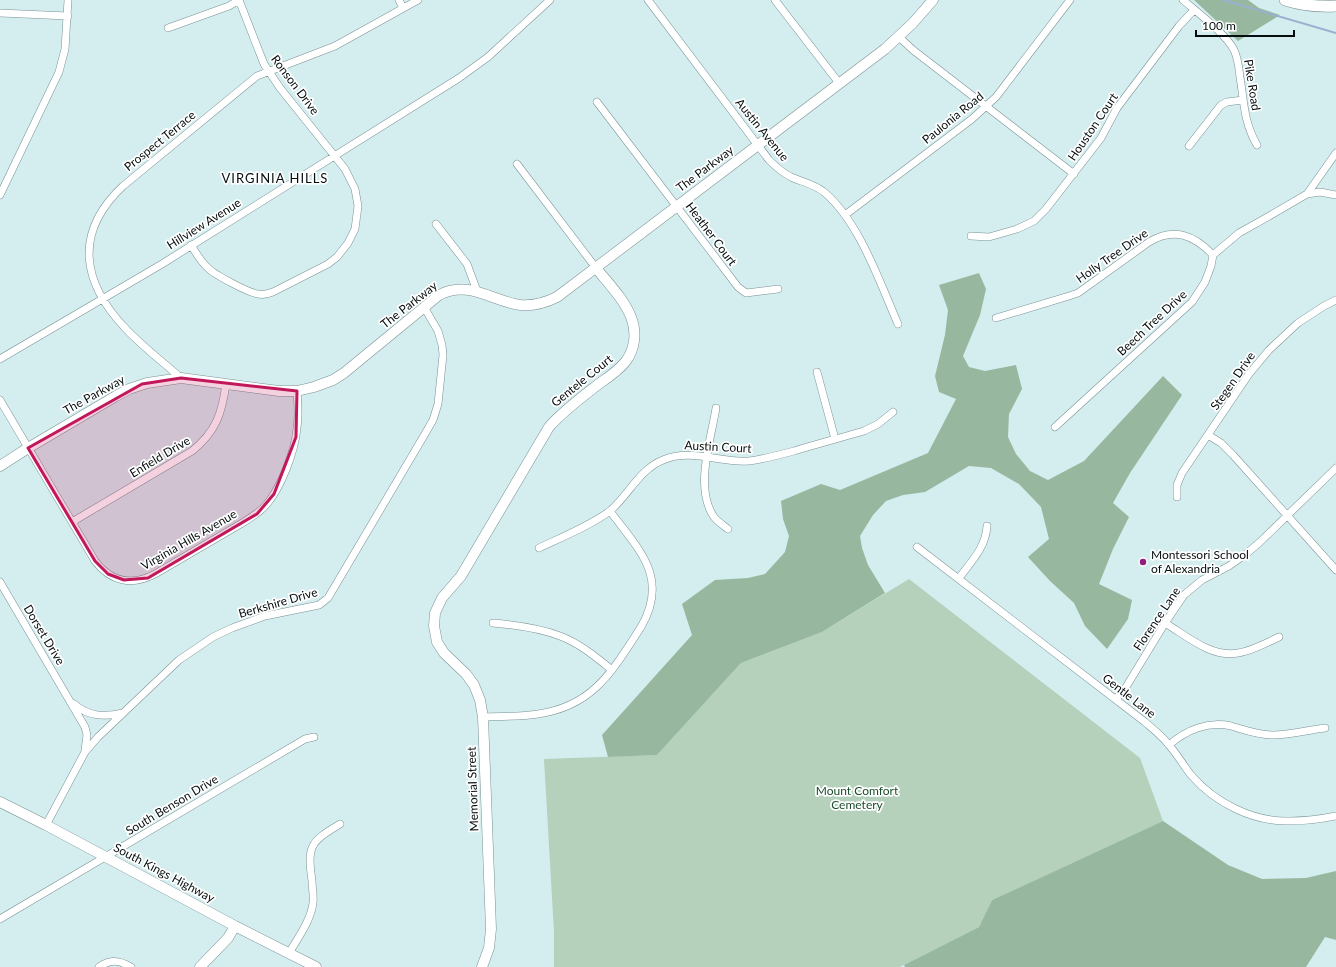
<svg xmlns="http://www.w3.org/2000/svg" width="1336" height="967" font-family="Lato,sans-serif">
<style>
.green{fill:#b5d0bb}
.forest{fill:#97b89f}
.lines{fill:none;stroke-linecap:round;stroke-linejoin:round}
.stream{stroke:#9ab0cf;stroke-width:2}
.street-casing{stroke:#7a9194;stroke-width:8}
.secondary-casing{stroke:#7a9194;stroke-width:11}
.primary-casing{stroke:#7a9194;stroke-width:12}
.street{stroke:#fff;stroke-width:7}
.secondary{stroke:#fff;stroke-width:10}
.primary{stroke:#fff;stroke-width:11}
.marked{fill:#c2185b;fill-opacity:0.2;stroke:#c2185b;stroke-width:3;stroke-linejoin:round}
.poi-dot{fill:#911d7c;stroke:#fff;stroke-width:1.5}
.labels{text-anchor:middle;stroke-width:3.5;stroke-linejoin:round;paint-order:stroke}
.street-label{font-size:12px;fill:#050d0e;stroke:#fff}
.poi-label{font-size:12px;fill:#050d0e;stroke:#fff;text-anchor:start}
.park-label{font-size:12px;fill:#194e2b;stroke:#fff}
.neighbourhood-label{font-size:13px;letter-spacing:1px;fill:#050d0e;stroke:#fff}
</style>
<rect width="100%" height="100%" fill="#d4edef"/>
<path class="green" d="M909 579 1140 758 1163 821 992 900 979 927 900 967H554V932L544 759 657 755 741 663 822 632Z"/>
<path class="forest" d="M1194 0H1248L1259 8 1280 15 1238 41Z
M979 273 986 289 980 315 963 356 969 367 985 371 1016 365 1022 389 1009 414 1008 437 1016 454 1030 471 1048 480 1084 461 1163 376 1182 395 1130 473 1113 503 1129 517 1113 549 1099 584 1132 600 1128 619 1107 649 1085 626 1074 603 1050 581 1028 557 1049 539 1041 507 1019 484 991 468 969 466 925 492 903 495 886 501 873 515 860 536 862 548 868 565 885 593 822 632 741 663 657 755 608 757 602 735 692 635 682 604 715 580 748 578 765 574 785 552 789 536 783 519 781 501 821 484 840 490 928 453 956 399 939 392 935 376 945 335 948 310 939 285Z
M1163 821 1228 865 1262 879 1306 878 1336 871V940L1325 937 1306 967H905L904 965 979 927 992 900Z"/>
<g class="lines">
<path class="stream" d="M1223 0 1336 33"/>
<g class="street-casing">
<path id="street" d="M399 0 403 8
M648 0 769 160C776 167 783 173 791 177 802 182 814 184 824 192 859 221 880 283 898 324
M775 0 839 83
M1183 0C1197 12 1226 34 1234 50 1238 58 1239 68 1240 77 1244 102 1244 123 1257 145
M0 13 68 16
M168 28 229 6 239 0
M899 37 913 50 1074 174
M597 102 738 287 746 293 778 289
M1189 146 1221 105 1227 102 1243 100
M517 164 596 268
M1307 194 1336 153
M0 195 59 72 65 49 68 0
M845 215 972 119 996 97 1070 0
M436 224 467 264 477 291
M971 236 989 237 1017 229 1034 221 1046 209 1101 138 1117 108 1179 26 1194 10
M191 245C196 253 201 262 208 268 215 275 249 293 258 294 263 295 268 294 273 292L328 264 337 257 348 243 355 229 358 206 355 189 345 169 280 88 264 64 239 0
M996 318 1069 296 1078 293 1149 242C1174 227 1194 235 1213 255
M0 359 162 264 459 78 488 57 550 0
M817 372 835 439
M181 378C163 362 143 347 126 329 82 283 73 233 123 186L257 76 335 46 418 0
M0 400 95 561C111 582 132 586 155 574L244 522C252 517 260 512 266 505 281 488 295 451 297 428 299 416 298 403 297 391
M716 408C711 440 694 488 714 517 718 522 723 525 728 529
M1055 427 1192 302 1205 282 1211 266 1213 255 1239 233 1271 215 1307 194 1320 192 1336 195
M1208 435 1221 443 1233 455 1336 570
M1177 497V485L1182 473 1249 374 1269 350 1298 323 1324 306 1336 300
M72 522 192 451C216 432 222 413 226 384
M917 547 1145 722C1153 729 1162 736 1169 745 1177 754 1183 765 1191 775 1215 803 1253 822 1290 821 1306 821 1321 819 1336 816
M539 548C560 538 594 524 611 510 629 494 640 469 663 460 691 448 720 463 749 461 764 459 779 455 794 451 817 444 840 438 864 431L878 424 893 412
M959 578C971 562 986 547 987 526
M0 582 85 727 87 735 85 750
M493 623C515 625 539 628 560 636 579 643 596 657 612 670
M1165 623C1187 636 1211 658 1238 653 1252 651 1266 643 1279 637
M1116 699 1126 687 1165 623 1184 595 1202 580 1229 566 1246 554 1260 542 1336 468
M74 704C89 717 105 717 123 713
M483 717C501 716 520 717 538 714 594 706 613 670 641 627 670 577 638 549 610 511
M1169 745C1186 730 1208 721 1231 726 1245 730 1258 735 1273 735 1290 735 1308 730 1325 728
M46 825 85 752 98 737 179 660 213 637 232 628 265 616 319 605 328 598 422 439 433 420 438 404 443 355 442 345 438 331 424 307
M0 919 305 739 314 737
M289 953C298 938 311 920 313 903 314 896 312 888 312 881 307 846 310 842 340 824
M99 967C111 959 119 960 131 967"/>
</g>
<g class="secondary-casing">
<path id="secondary" d="M0 466 28 448 116 396 129 389 147 383 181 378 279 391H297L314 387 333 380 344 373 439 295C469 279 493 302 521 305 534 306 545 303 557 297L885 49 913 23 933 0
M0 802 46 825 235 926 316 967
M200 967 228 938 235 926
M482 967 489 948 491 929 483 717 480 700 474 685 466 674 444 653 437 642 434 626 435 613 442 598 461 576 549 427C564 410 582 397 600 383 609 377 619 370 626 361 635 349 637 332 631 317 624 299 608 283 596 268"/>
</g>
<g class="primary-casing">
<path id="primary" d="M1285 0C1301 5 1319 7 1336 6"/>
</g>
<use href="#street" class="street"/>
<use href="#secondary" class="secondary"/>
<use href="#primary" class="primary"/>
</g>
<path class="marked" d="M181 378 297 391 296 437 274 494 257 514 148 578 124 580 108 574 95 561 28 448 142 384Z"/>
<circle class="poi-dot" cx="1143" cy="562" r="4"/>
<g class="labels">
<g class="street-label">
<text transform="translate(295 85) rotate(53)" y="4">Ronson Drive</text>
<text transform="translate(1252 85) rotate(81)" y="4">Pike Road</text>
<text transform="translate(953 118) rotate(-39)" y="4">Paulonia Road</text>
<text transform="translate(1093 127) rotate(-56)" y="4">Houston Court</text>
<text transform="translate(762 130) rotate(51)" y="4">Austin Avenue</text>
<text transform="translate(160 141) rotate(-39)" y="4">Prospect Terrace</text>
<text transform="translate(705 169) rotate(-37)" y="4">The Parkway</text>
<text transform="translate(204 224) rotate(-32)" y="4">Hillview Avenue</text>
<text transform="translate(711 234) rotate(53)" y="4">Heather Court</text>
<text transform="translate(1112 256) rotate(-35)" y="4">Holly Tree Drive</text>
<text transform="translate(409 305) rotate(-38)" y="4">The Parkway</text>
<text transform="translate(1152 323) rotate(-43)" y="4">Beech Tree Drive</text>
<text transform="translate(582 381) rotate(-39)" y="4">Gentele Court</text>
<text transform="translate(1233 381) rotate(-55)" y="4">Stegen Drive</text>
<text transform="translate(94 395) rotate(-29)" y="4">The Parkway</text>
<text transform="translate(718 447) rotate(3)" y="4">Austin Court</text>
<text transform="translate(160 457) rotate(-31)" y="4">Enfield Drive</text>
<text transform="translate(189 540) rotate(-30)" y="4">Virginia Hills Avenue</text>
<text transform="translate(278 603) rotate(-16)" y="4">Berkshire Drive</text>
<text transform="translate(1157 619) rotate(-56)" y="4">Florence Lane</text>
<text transform="translate(44 635) rotate(59)" y="4">Dorset Drive</text>
<text transform="translate(1129 696) rotate(38)" y="4">Gentle Lane</text>
<text transform="translate(473 789) rotate(-92)" y="4">Memorial Street</text>
<text transform="translate(172 805) rotate(-31)" y="4">South Benson Drive</text>
<text transform="translate(164 873) rotate(28)" y="4">South Kings Highway</text>
</g>
<g class="poi-label">
<text x="1151" y="559">Montessori School<tspan x="1151" dy="14">of Alexandria</tspan></text>
</g>
<g class="park-label">
<text x="857" y="795">Mount Comfort<tspan x="857" dy="14">Cemetery</tspan></text>
</g>
<g class="neighbourhood-label">
<text x="275" y="183">VIRGINIA HILLS</text>
</g>
</g>
<path d="M1196 30v6h98v-6" fill="none" stroke="#050d0e" stroke-width="2"/>
<text x="1202" y="30" font-size="12" fill="#050d0e" stroke="#ffffff" stroke-width="3" paint-order="stroke">100 m</text>
</svg>
